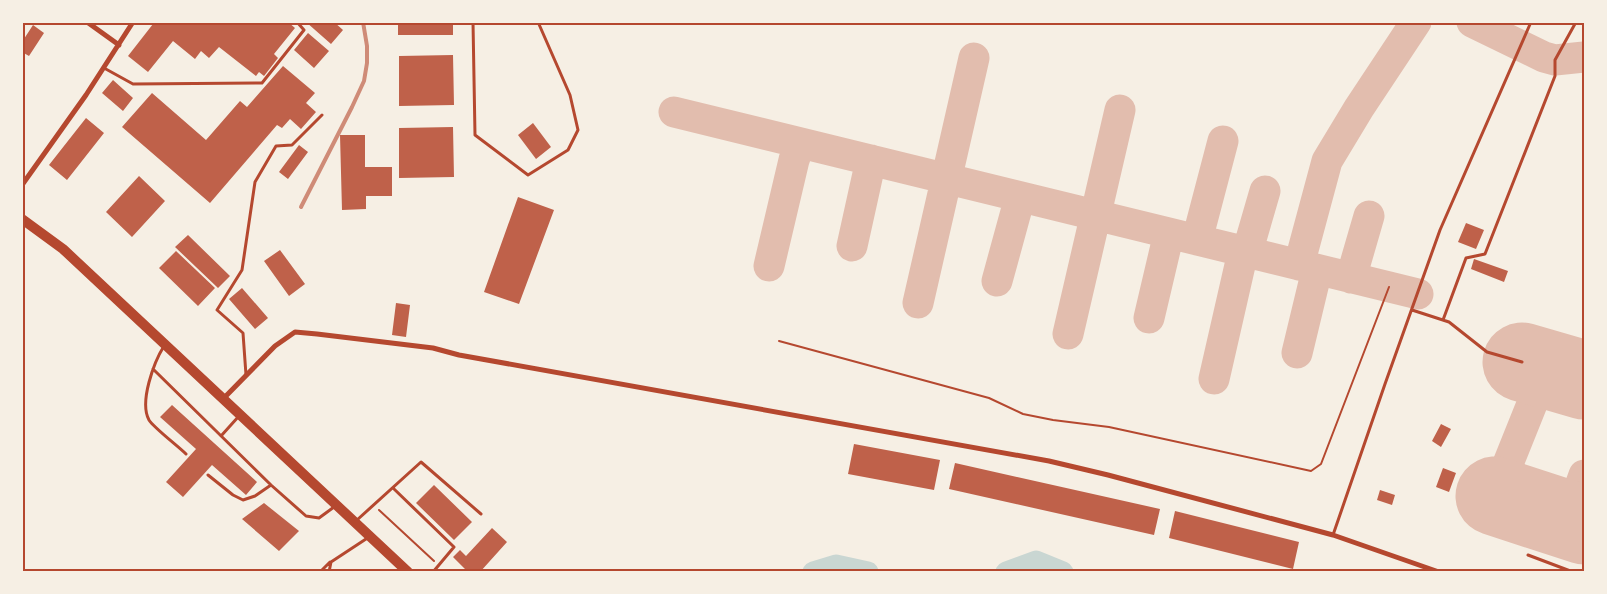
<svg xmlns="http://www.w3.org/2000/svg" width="1607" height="594" font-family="Lora,serif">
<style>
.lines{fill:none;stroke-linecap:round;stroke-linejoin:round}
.river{stroke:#c9d6d2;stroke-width:21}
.taxiway{stroke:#e2bdae;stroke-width:31}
.runway{stroke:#e2bdae;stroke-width:79}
.building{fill:#bf614a}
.path{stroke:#b5482f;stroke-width:2}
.service{stroke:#b5482f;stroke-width:3}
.minor{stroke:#b5482f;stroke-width:5}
.primary{stroke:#b5482f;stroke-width:10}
.rail{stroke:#cf8b77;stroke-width:4}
.neatline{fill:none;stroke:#b5482f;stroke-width:2}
</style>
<rect width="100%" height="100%" fill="#f6efe4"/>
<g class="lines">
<path class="river" d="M813 572 836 565 868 572
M1006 572 1036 561 1063 572"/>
<path class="taxiway" d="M1472 22 1544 57 1555 60 1584 57
M674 112 1418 294
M1197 240 1223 141
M852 246 871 160
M1247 253 1265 191
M1299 265 1327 161 1359 108 1416 22
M769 266 794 160 800 143
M1351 278 1369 216
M997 281 1020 197
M918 303 974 58
M1149 318 1169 233
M1068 334 1120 110
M1297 353 1317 270
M1214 379 1243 252
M1495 496 1546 369
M1568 519 1584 475"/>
<path class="runway" d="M1522 362 1584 380
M1495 496 1584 525"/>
</g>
<path class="building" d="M151 22H288L295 28 274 54 278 58 264 76 259 72 256 76 219 47 209 58 201 51 195 59 173 41 148 72 128 56 153 24Z
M306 22H334L343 30 331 44Z
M398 22H453V35H398Z
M33 25 44 33 29 56 22 52V42Z
M308 33 329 51 314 68 294 50Z
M453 55 454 105 399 106V56Z
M283 66 315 93 306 103 316 112 301 129 290 119 282 128 277 125 210 203 122 127 152 93 206 140 240 101 247 107Z
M113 80 133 98 123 111 102 93Z
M86 118 104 133 67 180 49 165Z
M533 123 551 147 536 159 518 135Z
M453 127 454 177 399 178V128Z
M340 135H365V167H392V196H366V209L342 210Z
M299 145 308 152 288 179 279 172Z
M139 176 165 201 132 237 106 212Z
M518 197 554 210 519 304 484 292Z
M1466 223 1484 230 1476 249 1458 242Z
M188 235 230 276 218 288 175 247Z
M280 250 305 284 289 296 264 261Z
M176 251 215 288 198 306 159 268Z
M1474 259 1508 271 1504 282 1471 269Z
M242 288 268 318 255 329 229 299Z
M396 303 410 305 406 337 392 335Z
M172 405 257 482 246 495 212 465 183 497 166 482 196 449 160 417Z
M1441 424 1451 429 1441 447 1432 441Z
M854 444 940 460 934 490 848 474Z
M955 463 1160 509 1154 535 949 489Z
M1443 468 1456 473 1449 492 1436 487Z
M434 485 472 522 454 540 416 503Z
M1380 490 1395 495 1392 505 1377 500Z
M264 503 299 531 279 551 242 519Z
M1175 511 1299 542 1293 569 1169 538Z
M492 528 507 542 480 572H468L453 557 460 550 466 556Z"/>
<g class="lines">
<path class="path" d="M779 341 989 398 1023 414 1053 420 1109 427 1311 471 1321 464 1389 287
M379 510 434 561"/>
<path class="service" d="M473 22 475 135 528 175 568 150 578 130 570 95 538 22
M104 68 133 84 262 83 304 30 297 22
M1412 310 1449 322 1487 352 1522 362
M1443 320 1466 258 1485 254 1555 76V60L1576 22
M164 346C154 362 139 402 149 420 154 428 178 446 186 454
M153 369 271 485 306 516 319 518 334 507
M246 375 243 333 217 310 242 270 255 182 276 146 292 145 322 115
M221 436 239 416
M208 475 233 495 243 500 255 496 271 485
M393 488 454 547 433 572
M357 520 421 462 481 514
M1333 535 1385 384 1440 230 1531 22
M1528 555 1573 572
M320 572 330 562
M329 572 331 562 369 537"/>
<path class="minor" d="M87 22 119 45
M22 185 86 95 133 22
M223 399 275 346 295 332 317 334 433 348 459 355 1049 461 1108 475 1333 535 1439 572"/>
<path class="primary" d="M22 219 63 249 408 572"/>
<path class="rail" d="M301 207 352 107 364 81 367 63V46L363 22"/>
</g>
<rect width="1607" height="594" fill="none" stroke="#f6efe4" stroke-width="48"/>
<rect x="24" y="24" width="1559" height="546" class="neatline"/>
</svg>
